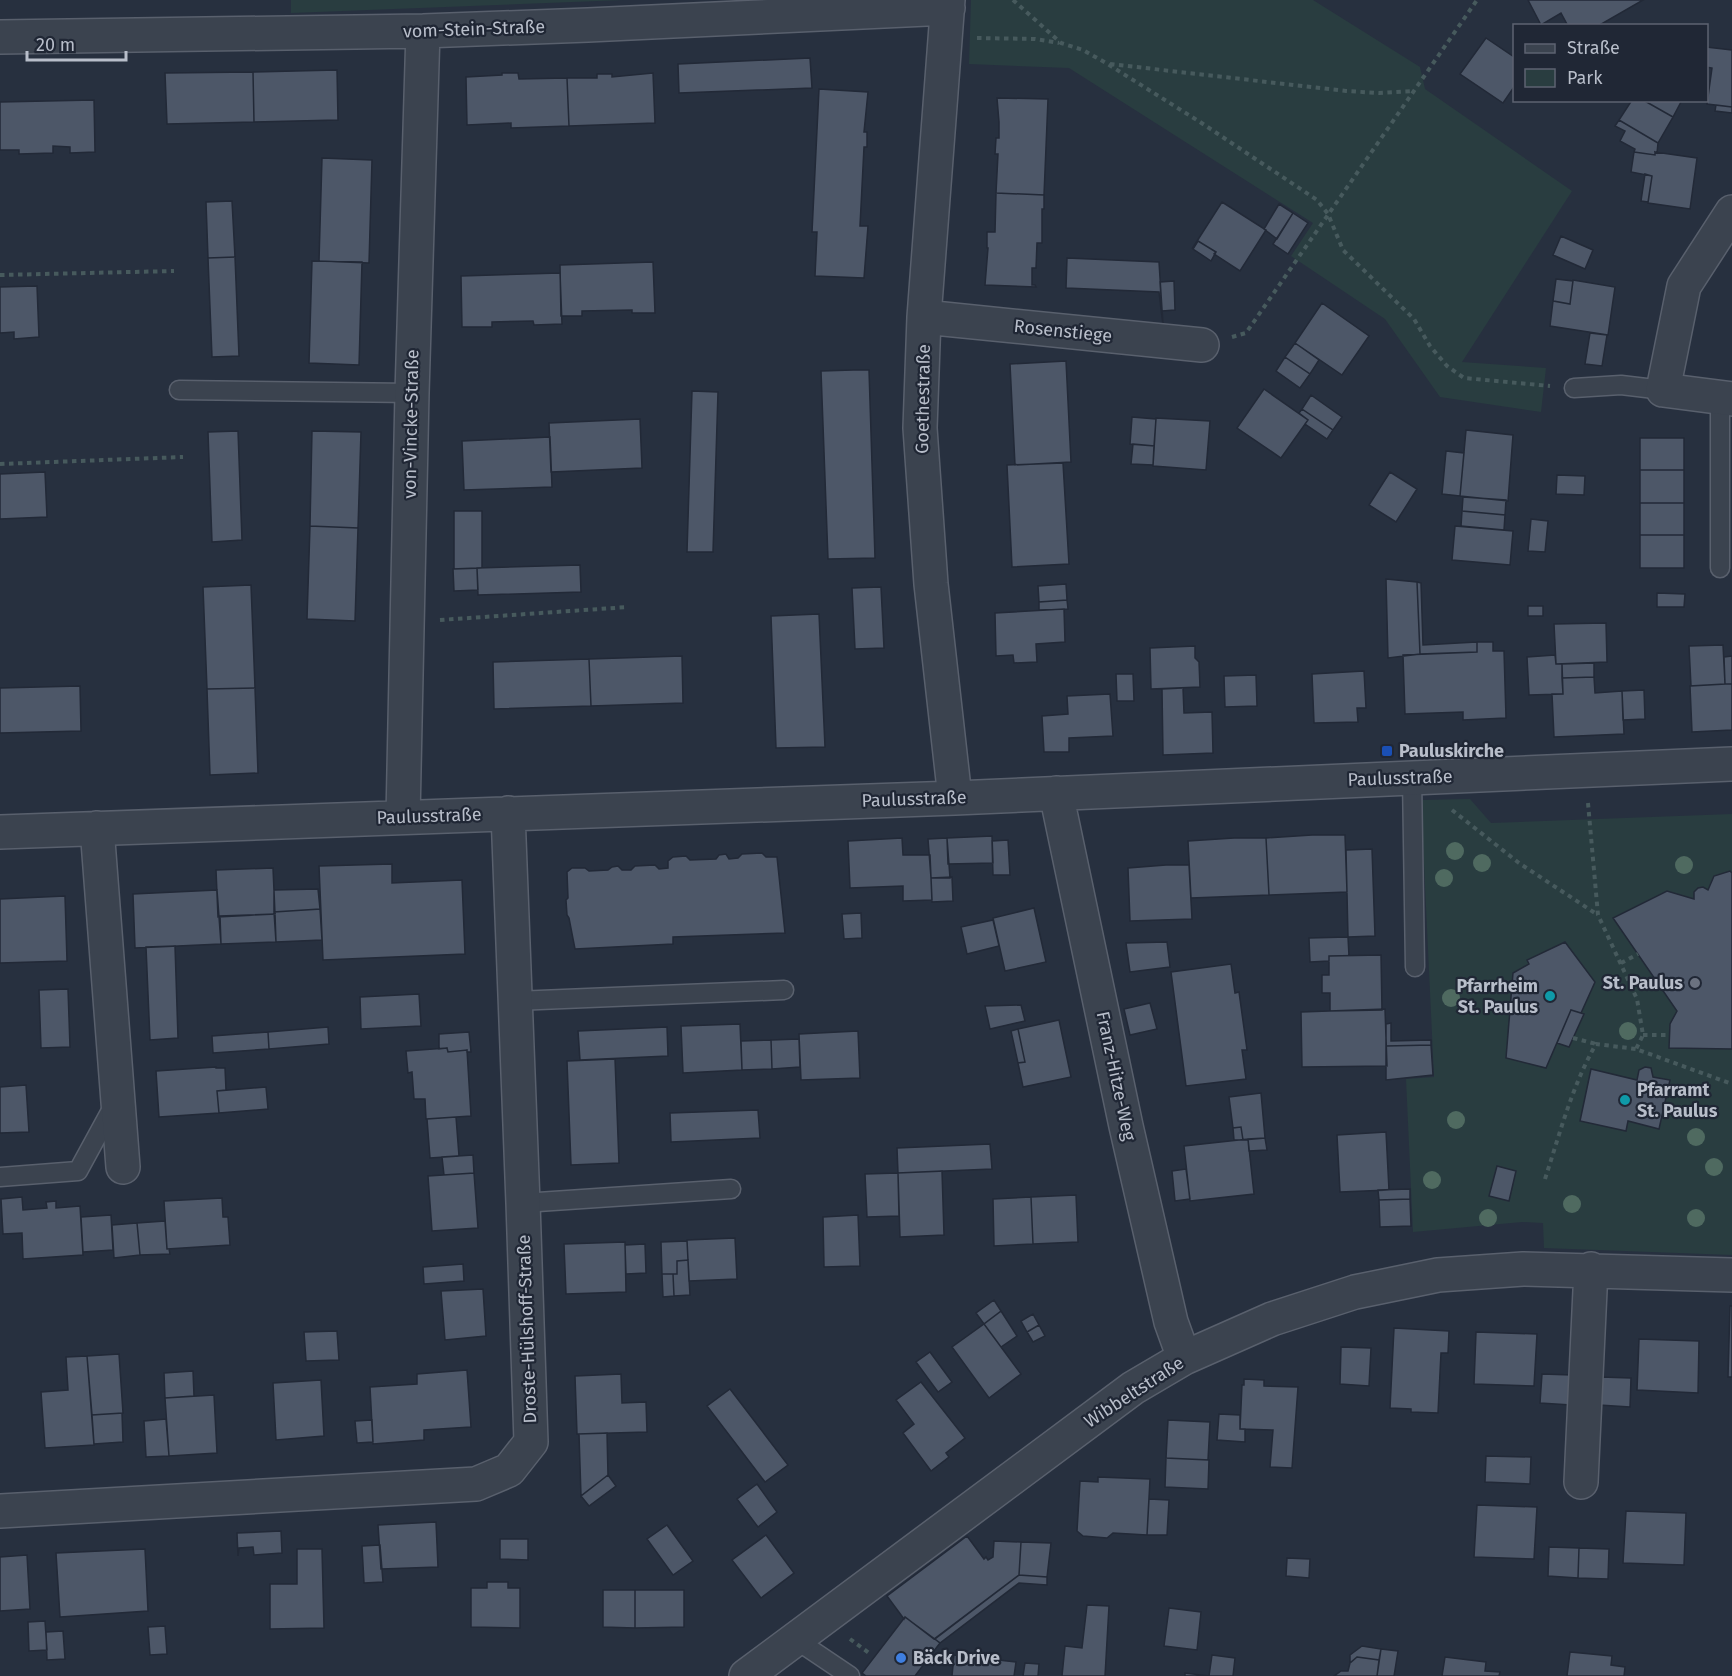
<svg xmlns="http://www.w3.org/2000/svg" width="1732" height="1676" font-family="'Fira Sans',sans-serif">
<style>
.green{fill:#293d40}
.building{fill:#4d5768;stroke:#222937;stroke-width:1.5}
.lines{fill:none;stroke-linecap:round;stroke-linejoin:round}
.lane-casing{stroke:#59606d;stroke-width:21}
.street-casing{stroke:#59606d;stroke-width:36}
.path{stroke:#475a5d;stroke-width:4;stroke-dasharray:4.5 4.5;stroke-linecap:butt}
.lane{stroke:#3b434f;stroke-width:18}
.street{stroke:#3b434f;stroke-width:33}
.tree{fill:#4f6a60}
.transit-dot{fill:#1a4fb4;stroke:#202735;stroke-width:2}
.worship-dot{fill:#6b7280;stroke:#202735;stroke-width:2}
.culture-dot{fill:#0f9aa8;stroke:#202735;stroke-width:2}
.shop-dot{fill:#3f7fe0;stroke:#202735;stroke-width:2}
.labels{text-anchor:middle;stroke-width:4.5;stroke-linejoin:round;paint-order:stroke}
.street-label{font-size:18px;fill:#b8beca;stroke:#202735}
.poi-label{font-size:18px;font-weight:bold;fill:#b8beca;stroke:#202735;text-anchor:start}
</style>
<rect width="100%" height="100%" fill="#27303f"/>
<path class="green" d="M291 0H624L291 13Z
M971 0H1313L1420 67 1425 89 1572 191 1462 362 1546 368 1541 412 1440 397 1385 319 1291 256 1313 223 1069 68 969 64Z
M1470 799 1491 823 1732 814V1255L1544 1248 1543 1223 1522 1222 1413 1232 1406 1079 1434 1077 1421 800Z"/>
<path class="building" d="M1528 0H1643L1598 26H1568L1561 13 1541 25Z
M1486 38 1514 57V87L1503 103 1460 74Z
M1706 47 1732 50V107L1707 104 1712 68 1706 67Z
M810 58 812 88 679 93 678 64Z
M337 70 338 120 254 122 253 72Z
M253 72 254 122 167 124 165 73Z
M502 73H518L519 79 567 78 569 126 511 128V123L467 125 466 77 502 75Z
M653 73 655 123 569 126 567 78H597V74H612V77Z
M819 89 868 92 864 132H867V147H864L860 226H868L864 278 815 276 817 232H812Z
M997 98 1048 99 1044 195 996 193 998 154H995L996 138H999V122Z
M94 100 95 152 70 153V147L53 146V153L19 154V150H0V102Z
M1632 100H1643L1673 117 1658 143 1619 120Z
M1643 100H1682L1673 117Z
M1716 105 1732 107V113L1715 111Z
M1619 120 1658 143 1657 153 1655 152V155L1634 152 1635 149 1620 141 1625 131 1615 126Z
M1634 152 1655 155V152L1697 158 1690 209 1648 203 1652 176 1631 172Z
M322 158 372 160 369 263 319 261Z
M1645 174 1652 176 1648 202 1641 201Z
M996 193 1044 195V209H1042V243H1037L1036 268H1032V285H1035L1036 287 985 285 988 248H987V232H995Z
M232 201 235 257 208 258 206 202Z
M1222 202 1266 230 1240 271 1214 254 1216 252 1198 241 1192 249Z
M1279 204 1293 213 1277 239 1264 229Z
M1293 213 1308 223 1288 254 1273 244Z
M1561 236 1593 250 1585 269 1553 255Z
M1198 241 1216 252 1211 261 1193 249Z
M235 257 239 356 212 357 208 258Z
M1067 258 1159 262 1163 325 1159 292 1066 288Z
M312 261 362 262 359 365 309 363Z
M653 262 655 313H632V310L582 311V316H561L560 265Z
M560 273 562 324 534 325 533 321 492 322V327H462L461 276Z
M1556 279 1573 281 1570 304 1553 301Z
M1573 280 1615 287 1608 335 1550 326 1553 301 1570 304Z
M1174 281 1175 310 1162 311 1160 282Z
M37 286 39 337 14 339V332L0 333V287Z
M1322 303 1369 336 1342 375 1295 343Z
M1590 333 1607 335 1602 366 1585 364Z
M1295 343 1319 360 1310 374 1285 357Z
M1285 357 1310 374 1300 388 1276 371Z
M1066 361 1071 462 1015 465 1010 364Z
M853 370H869L875 558 828 559 821 371Z
M1264 389 1308 420 1281 458 1237 428Z
M692 391 718 392 713 552H687Z
M1311 395 1342 417 1333 430 1302 409Z
M1302 409 1333 430 1327 439 1305 424 1308 420 1299 413Z
M1132 417 1156 419 1154 446 1130 444Z
M1156 418 1210 421 1206 470 1153 466Z
M640 419 642 468 551 472 549 423Z
M1466 430 1513 435 1508 501 1460 496Z
M238 431 242 540 212 542 208 432Z
M312 431 361 432 358 528 310 526Z
M550 437 552 487 464 490 462 441Z
M1640 438H1684V470H1640Z
M1133 444 1154 446 1153 465 1131 464Z
M1446 451 1464 453 1460 496 1442 494Z
M1063 463 1069 564 1012 567 1007 465Z
M1640 470H1684V503H1640Z
M45 472 47 517 0 519V474Z
M1390 472 1417 489 1396 522 1369 505Z
M1557 475 1585 476 1584 495 1556 494Z
M1463 497 1506 500 1505 515 1462 511Z
M1640 503H1684V535H1640Z
M454 511H482V568L454 569Z
M1462 511 1505 515 1504 530 1461 526Z
M1531 519 1548 521 1545 552 1528 551Z
M310 526 358 528 355 621 307 619Z
M1455 526 1513 531 1510 565 1452 560Z
M1640 535H1684V568H1640Z
M580 565 581 592 478 595 477 568Z
M477 568 478 590 454 591 453 569Z
M1386 579 1417 582 1420 654 1388 658Z
M1417 582 1421 583 1423 645 1477 642V652L1420 654Z
M1066 584 1067 600 1039 602 1038 586Z
M251 585 255 688 207 689 203 587Z
M881 587 884 648 855 649 852 588Z
M1657 593 1685 594 1684 607H1657Z
M1067 600 1068 609 1039 610V602Z
M1528 606H1543V616H1528Z
M1064 609 1065 642 1036 644 1037 662 1014 663 1013 655 996 656 995 613Z
M819 614 825 747 776 748 771 616Z
M1606 623 1607 662 1556 664 1554 624Z
M1477 642H1493V651H1504L1506 718 1463 720V712L1405 714 1403 655 1477 652Z
M1723 645 1725 684 1691 686 1689 646Z
M1195 646V658L1199 662 1200 687 1151 689 1150 648Z
M1555 655 1556 664H1562L1563 694 1529 695 1527 657Z
M682 656 683 703 591 706 589 659Z
M1732 656V684H1725L1724 657Z
M589 659 591 706 494 709 493 662Z
M1594 663V677L1562 678V664Z
M1364 671 1366 708H1357L1358 722 1314 723 1312 674Z
M1116 674H1133L1134 701H1117Z
M1256 675 1257 706 1225 707 1224 676Z
M1594 677 1595 693 1622 691 1624 734 1554 737 1552 694H1563L1562 678Z
M1725 684H1732V730L1692 732 1690 686Z
M80 686 81 731 0 733V688Z
M255 688 258 773 210 775 207 689Z
M1183 688 1184 713 1212 712 1213 753 1163 755 1162 689Z
M1644 690 1645 719 1623 720 1622 691Z
M1110 694 1113 736 1069 738V752H1044L1042 716 1068 714 1067 696Z
M1312 835H1345L1347 892 1269 895 1266 838Z
M992 836 993 863 948 864 947 838Z
M902 838 903 855H930L932 900 903 901V886L850 888 848 841Z
M947 838 950 878H931L928 839Z
M1234 838H1266L1269 895 1191 898 1188 841Z
M1008 840 1010 875H993L992 841Z
M1372 849 1375 936 1348 937 1346 850Z
M762 853 766 857H777L785 933 673 937V944L575 949 569 918 567 915 566 900 568 898 567 872 572 868H585L589 871 608 870 612 867 618 866 622 870H631L635 866 655 865 659 869 668 868V861L673 857 686 856 690 860 716 859 719 855 726 854 729 859 738 858 742 854Z
M392 864V883L462 880 465 954 323 960 319 866Z
M1166 865H1189L1192 919 1130 921 1128 868Z
M273 868 275 914 218 917 216 870Z
M1730 871 1732 873V1049L1669 1048 1670 1024 1677 1011 1613 918 1667 891 1694 899V892L1698 888 1703 887 1708 890 1714 876Z
M952 877 953 901 932 902 931 878Z
M318 889 320 909 274 912V890Z
M217 890 221 944 135 948 133 894Z
M65 896 67 961 0 963V899Z
M1034 908 1046 962 1005 971 993 918Z
M320 909 322 940 276 942 274 912Z
M861 913 862 938 844 939 842 914Z
M275 914 276 942 221 944 220 916Z
M993 920 999 946 967 954 961 927Z
M1348 937 1349 956H1329V961L1310 962 1309 938Z
M1167 942 1170 967 1130 972 1126 943Z
M1565 942 1595 982 1581 1013 1571 1010 1546 1068 1506 1058 1513 973 1529 964 1527 960Z
M175 946 178 1038 150 1040 146 947Z
M1381 955 1382 1010 1330 1011V993H1322V975H1329V956Z
M1231 964 1235 993 1239 992 1247 1050H1242L1246 1079 1186 1086 1171 972Z
M68 989 70 1047 41 1048 39 990Z
M419 994 421 1026 361 1029 360 997Z
M1150 1003 1157 1029 1130 1035 1124 1009Z
M1021 1005 1025 1021 990 1029 985 1006Z
M1385 1009 1387 1066 1302 1067 1301 1012Z
M1571 1010 1584 1014 1569 1047 1557 1043Z
M1059 1020 1071 1077 1023 1087 1018 1063 1025 1062 1018 1029Z
M1391 1023V1041L1431 1040V1045L1386 1046V1024Z
M740 1024 742 1070 683 1073 681 1026Z
M328 1027 329 1044 269 1049 268 1032Z
M667 1027 668 1056 580 1060 578 1031Z
M1018 1029 1025 1062 1018 1063 1011 1031Z
M858 1031 860 1078 801 1080 799 1034Z
M268 1032 269 1049 213 1053 212 1036Z
M469 1032 471 1052H467V1050L448 1052 447 1048 439 1049V1034Z
M799 1039 800 1067 772 1069 771 1040Z
M771 1040 772 1069 742 1070 741 1041Z
M1431 1045 1433 1075 1386 1080V1046Z
M447 1048 448 1052 467 1050 471 1116 426 1119 425 1099H414L412 1072 408 1073 406 1051Z
M615 1059 619 1163 571 1165 567 1061Z
M216 1067V1068H225L226 1090 217 1091 219 1113 159 1117 156 1071Z
M1645 1067 1651 1068 1653 1077 1670 1080 1659 1129 1628 1121 1626 1131 1580 1121 1591 1069 1637 1080 1639 1070Z
M26 1085 29 1132 0 1133V1087Z
M266 1087 268 1109 219 1113 217 1091Z
M1261 1093 1265 1138 1243 1140 1241 1127 1233 1128 1229 1097Z
M758 1110 760 1138 671 1142 670 1113Z
M456 1117 459 1156 430 1158 427 1119Z
M1241 1127 1243 1140H1234L1233 1128Z
M1386 1132 1389 1190 1340 1192 1337 1135Z
M1265 1138 1267 1150 1249 1151 1248 1139Z
M1248 1139 1254 1194 1190 1201 1184 1146Z
M990 1144 992 1169 898 1173 897 1148Z
M473 1155 474 1173 444 1175 442 1157Z
M1497 1166 1516 1171 1509 1201 1489 1196Z
M1186 1169 1190 1199 1175 1201 1172 1171Z
M942 1171 944 1235 900 1237 898 1173Z
M474 1173 478 1228 432 1231 428 1176Z
M898 1173 899 1216 867 1217 865 1174Z
M1410 1189V1199L1379 1200 1378 1190Z
M1076 1195 1078 1242 1033 1244 1031 1197Z
M22 1197 23 1210 47 1208 46 1202 56 1201V1208L80 1206 83 1255 23 1259 22 1233 3 1234 1 1199Z
M1031 1197 1033 1244 994 1246 993 1199Z
M222 1198 223 1217H228L230 1245 167 1249 164 1201Z
M1410 1199 1411 1226 1380 1227 1379 1200Z
M111 1215 113 1250 83 1252 81 1217Z
M858 1215 860 1266 824 1267 823 1217Z
M165 1221 167 1249H169L170 1254 140 1255 137 1223Z
M137 1223 140 1255 114 1258 112 1225Z
M735 1238 737 1279 689 1281 687 1240Z
M687 1241 688 1260 677 1261V1274H662L661 1242Z
M625 1242 626 1292 566 1294 564 1244Z
M645 1244 646 1273 626 1274 625 1245Z
M688 1260 690 1295 674 1296 673 1274H677V1261Z
M463 1264 464 1281 424 1284 423 1267Z
M662 1274H673L674 1296 663 1297Z
M483 1289 486 1336 445 1340 441 1291Z
M994 1300 1001 1311 984 1324 976 1313Z
M1730 1306H1732V1377H1728Z
M1001 1311 1017 1336 1001 1347 984 1324Z
M1033 1314 1039 1325 1027 1332 1021 1321Z
M984 1324 1021 1374 989 1398 952 1347Z
M1039 1325 1045 1336 1033 1342 1027 1332Z
M1394 1328 1449 1331 1448 1353H1441L1438 1413 1411 1412V1409L1390 1408Z
M337 1331 339 1360 306 1361 304 1332Z
M1476 1332 1537 1334 1534 1386 1474 1384Z
M1639 1339 1699 1341 1698 1393 1637 1390Z
M1341 1347 1371 1348 1369 1386 1340 1384Z
M930 1352 952 1382 938 1392 916 1362Z
M119 1354 123 1413 92 1415 87 1356Z
M87 1356 94 1445 45 1448 41 1392 68 1390 66 1357Z
M467 1370 471 1427 424 1430V1440L373 1444 370 1387 417 1384V1374Z
M193 1371 194 1396 165 1398 164 1373Z
M621 1374 622 1403 646 1402 647 1432 577 1434 575 1376Z
M1542 1374 1572 1375 1571 1405 1540 1403Z
M1600 1377 1631 1378 1630 1407 1599 1405Z
M1244 1379 1264 1380V1386L1298 1387 1292 1468 1270 1467 1273 1430 1240 1429 1242 1385H1244Z
M321 1380 324 1436 276 1440 273 1383Z
M921 1382 965 1438 946 1453 949 1457 931 1471 903 1433 914 1424 896 1400Z
M730 1389 788 1465 765 1482 707 1406Z
M214 1395 217 1453 169 1456 165 1398Z
M122 1413 123 1442 94 1444 92 1415Z
M1219 1414 1240 1415V1429H1245V1442L1217 1440Z
M166 1419 169 1456 146 1457 144 1421Z
M372 1420 373 1442 357 1443 355 1421Z
M1168 1420 1210 1422 1208 1460 1166 1458Z
M607 1433 608 1475 581 1496 579 1434Z
M1486 1456 1531 1457 1530 1484 1485 1482Z
M1166 1458 1209 1460 1208 1489 1165 1487Z
M608 1475 616 1486 589 1506 581 1496Z
M1098 1477 1150 1479 1147 1535 1113 1533 1107 1538 1083 1536 1077 1531 1080 1481 1098 1482Z
M757 1484 777 1512 758 1527 737 1499Z
M1149 1499 1169 1500 1167 1535H1147Z
M1477 1505 1537 1507 1534 1559 1474 1557Z
M1626 1511 1686 1513 1684 1565 1623 1563Z
M436 1522 438 1567 381 1569 378 1525Z
M667 1525 693 1561 673 1575 647 1539Z
M281 1531 282 1553 254 1555 253 1547 239 1548 238 1556 237 1533Z
M766 1535 794 1573 761 1598 732 1560Z
M967 1536 984 1559 986 1557 988 1560 993 1557 994 1541 1021 1542 1019 1575 934 1639 905 1617 904 1619 887 1596Z
M500 1539H528V1560L500 1559Z
M1021 1542 1051 1543 1047 1577 1019 1575Z
M380 1545 383 1582 364 1583 362 1546Z
M1549 1547 1579 1548 1578 1578 1548 1576Z
M1579 1548 1609 1549 1608 1579 1578 1578Z
M145 1549 148 1611 60 1617 56 1553Z
M297 1549H322L324 1628 270 1629V1584H297Z
M27 1555 30 1609 0 1611V1557Z
M1287 1558 1310 1559 1309 1578 1286 1576Z
M1019 1575 1047 1577V1585L1019 1583 940 1643 935 1639Z
M487 1582H508V1588H520V1628L471 1627V1588H487Z
M603 1590H635V1628L603 1627Z
M635 1590H684V1627L635 1628Z
M1087 1605 1109 1606 1105 1676H1062L1065 1646 1082 1648Z
M1169 1608 1201 1612 1197 1650 1164 1646Z
M905 1617 940 1643 915 1676H866L862 1673Z
M45 1621 47 1650 29 1651 28 1622Z
M165 1626 167 1654 150 1655 148 1627Z
M63 1631 65 1659 47 1660 46 1632Z
M1362 1646 1381 1649 1379 1660 1357 1657 1350 1663V1655Z
M1381 1649 1398 1651 1394 1676H1377Z
M1570 1652 1612 1656 1611 1665 1625 1667 1624 1676H1567Z
M954 1655 1016 1662 1014 1676H952Z
M1212 1655 1235 1658 1233 1676H1185V1673L1209 1676Z
M1357 1657 1379 1660 1377 1676H1334L1341 1671H1348L1350 1663Z
M1445 1657 1486 1662 1485 1671 1500 1672 1499 1676H1442Z
M1025 1663 1039 1664 1038 1676H1023Z"/>
<g class="lines">
<g class="lane-casing">
<path id="lane" d="M1574 388 1621 385 1663 390
M179 390 412 393
M1720 568V397
M1412 778 1415 967
M515 1001 784 990
M0 1177 78 1171 114 1105
M523 1203 731 1189
M795 1639 850 1676"/>
</g>
<g class="street-casing">
<path id="street" d="M948 0 924 317 920 428 931 584 955 798
M0 37 423 31 588 25 948 8
M1732 212 1684 286 1663 390 1732 399
M924 317 1202 345
M1056 793 1126 1126 1171 1322 1184 1358
M403 817 412 393 423 31
M97 828 123 1167
M0 832 955 798 1732 764
M1581 1482 1591 1269
M0 1511 476 1484 509 1470 531 1442 523 1203 508 813
M746 1676 1133 1388 1184 1358 1272 1319 1355 1292 1438 1275 1523 1269 1732 1275"/>
</g>
<path class="path" d="M1013 0 1061 43 1083 50 1106 63 1200 122 1317 200 1328 214 1343 250 1414 319 1430 346 1447 366 1464 378 1550 386
M977 38 1035 39 1059 43
M1110 64 1346 91 1379 93 1413 91
M0 275 174 271
M1232 337 1246 333 1477 0
M0 464 183 457
M440 620 628 607
M1588 803 1598 915 1637 999 1643 1035 1636 1049 1732 1084
M1452 810 1519 863 1598 915
M1621 963 1638 954
M1643 1035H1670
M1573 1038 1596 1044
M1545 1179C1560 1133 1572 1086 1596 1044L1636 1049
M850 1639 869 1653"/>
<use href="#lane" class="lane"/>
<use href="#street" class="street"/>
</g>
<g class="tree">
<circle cx="1455" cy="851" r="9"/>
<circle cx="1482" cy="863" r="9"/>
<circle cx="1684" cy="865" r="9"/>
<circle cx="1444" cy="878" r="9"/>
<circle cx="1451" cy="998" r="9"/>
<circle cx="1628" cy="1031" r="9"/>
<circle cx="1456" cy="1120" r="9"/>
<circle cx="1696" cy="1137" r="9"/>
<circle cx="1714" cy="1167" r="9"/>
<circle cx="1432" cy="1180" r="9"/>
<circle cx="1572" cy="1204" r="9"/>
<circle cx="1488" cy="1218" r="9"/>
<circle cx="1696" cy="1218" r="9"/>
</g>
<rect class="transit-dot" x="1381" y="745" width="12" height="12" rx="3"/>
<circle class="worship-dot" cx="1695" cy="983" r="6"/>
<g class="culture-dot">
<circle cx="1550" cy="996" r="6"/>
<circle cx="1625" cy="1100" r="6"/>
</g>
<circle class="shop-dot" cx="901" cy="1658" r="6"/>
<g class="labels">
<g class="street-label">
<text transform="translate(474 29) rotate(-2)" y="6">vom-Stein-Straße</text>
<text transform="translate(1063 331) rotate(6)" y="6">Rosenstiege</text>
<text transform="translate(923 399) rotate(-89)" y="6">Goethestraße</text>
<text transform="translate(411 424) rotate(-89)" y="6">von-Vincke-Straße</text>
<text transform="translate(1400 778) rotate(-2)" y="6">Paulusstraße</text>
<text transform="translate(914 799) rotate(-2)" y="6">Paulusstraße</text>
<text transform="translate(429 816) rotate(-2)" y="6">Paulusstraße</text>
<text transform="translate(1116 1076) rotate(78)" y="6">Franz-Hitze-Weg</text>
<text transform="translate(527 1329) rotate(-92)" y="6">Droste-Hülshoff-Straße</text>
<text transform="translate(1134 1392) rotate(-33)" y="6">Wibbeltstraße</text>
</g>
<g class="poi-label">
<text x="1399" y="757">Pauluskirche</text>
<text x="1683" y="989" text-anchor="end">St. Paulus</text>
<text x="1538" y="992" text-anchor="end">Pfarrheim<tspan x="1538" dy="21">St. Paulus</tspan></text>
<text x="1637" y="1096">Pfarramt<tspan x="1637" dy="21">St. Paulus</tspan></text>
<text x="913" y="1664">Bäck Drive</text>
</g>
</g>
<rect x="1513" y="24" width="195" height="78" fill="#202735" stroke="#5d6371" stroke-width="1.5"/>
<rect x="1525" y="44" width="30" height="9" fill="#3b434f" stroke="#5d6371" stroke-width="1.5"/>
<text x="1567" y="54" font-size="18" fill="#b8beca">Straße</text>
<rect x="1525" y="69" width="30" height="18" fill="#293d40" stroke="#5d6371" stroke-width="1.5"/>
<text x="1567" y="84" font-size="18" fill="#b8beca">Park</text>
<path d="M27 51v9h99v-9" fill="none" stroke="#b8beca" stroke-width="3"/>
<text x="36" y="51" font-size="18" fill="#b8beca" stroke="#202735" stroke-width="4.5" paint-order="stroke">20 m</text>
</svg>
